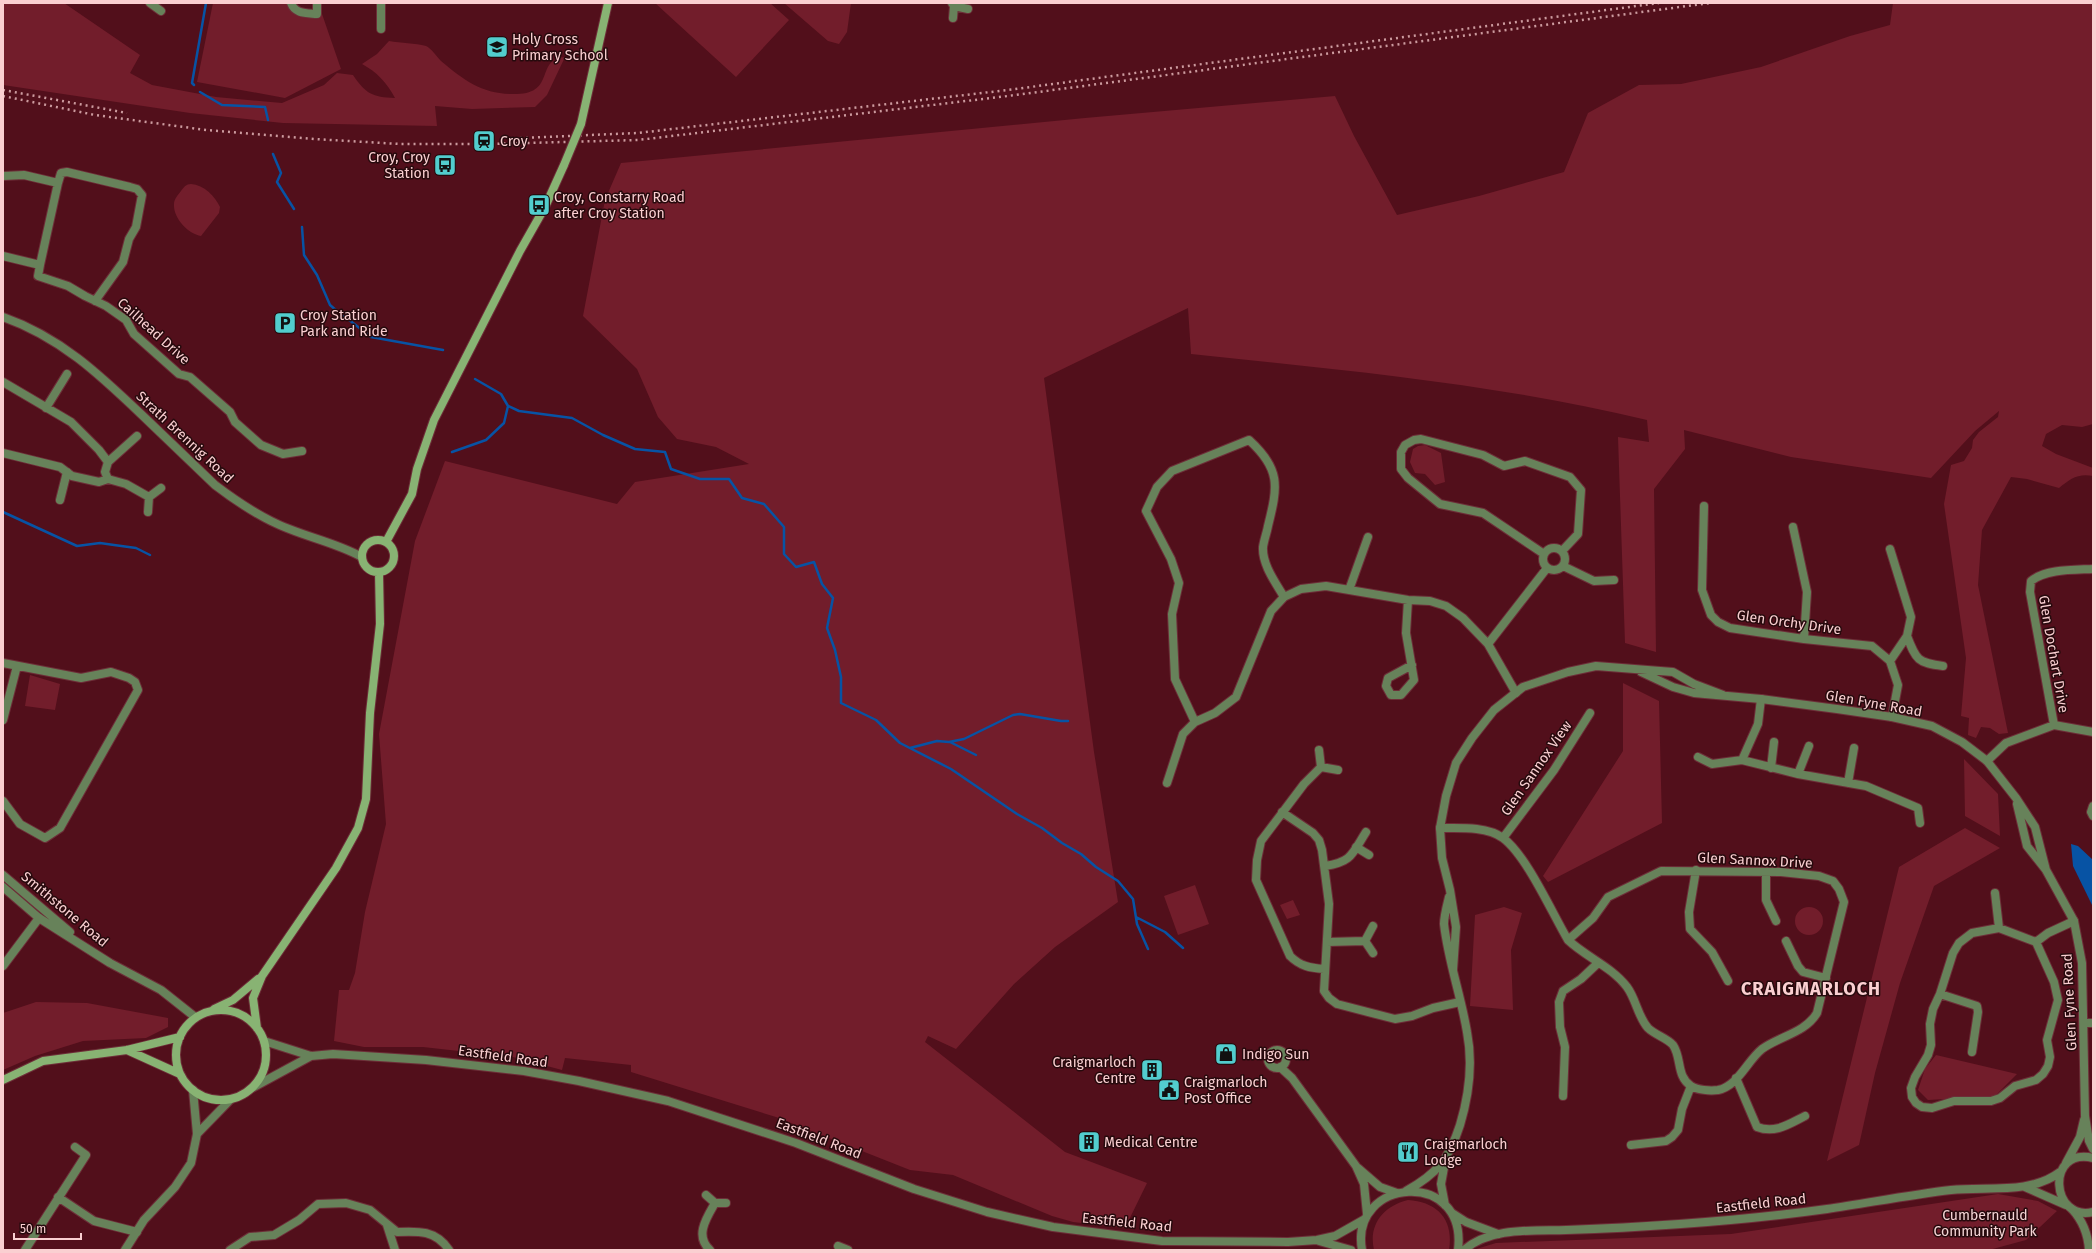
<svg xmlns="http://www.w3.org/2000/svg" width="2096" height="1253" font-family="'Fira Sans',sans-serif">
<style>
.green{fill:#721d2b}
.water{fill:#0753a4}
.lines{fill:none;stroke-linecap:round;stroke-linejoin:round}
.stream{stroke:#0753a4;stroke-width:2.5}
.minor-casing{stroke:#6d2e38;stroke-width:10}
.tertiary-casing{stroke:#6d2e38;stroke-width:10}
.secondary-casing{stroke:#6d2e38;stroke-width:10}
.minor{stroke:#67825a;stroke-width:8}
.tertiary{stroke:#67825a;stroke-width:8}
.secondary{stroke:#88b373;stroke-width:8}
.rail{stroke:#cc9b9f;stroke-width:2.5;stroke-dasharray:2 4;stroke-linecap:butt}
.secondary-bridge-casing{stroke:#6d2e38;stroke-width:10;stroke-linecap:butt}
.secondary-bridge{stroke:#88b373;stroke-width:8}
.labels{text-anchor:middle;stroke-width:3;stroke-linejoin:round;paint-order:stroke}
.poi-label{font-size:14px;fill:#facfd1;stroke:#260a0d;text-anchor:start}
.street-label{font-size:14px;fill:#facfd1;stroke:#260a0d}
.park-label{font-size:14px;fill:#f5d5d6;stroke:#260a0d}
.district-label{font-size:18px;font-weight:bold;letter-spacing:1px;fill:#facfd1;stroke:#260a0d}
</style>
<rect width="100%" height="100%" fill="#520f1b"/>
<path class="green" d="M3 3H64L140 55 130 73 152 85 216 97 282 103 324 85 337 73 353 75C366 94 372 97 395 98 387 83 377 72 362 64L377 54 389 41C401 43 415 43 426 46 431 48 437 57 441 61 466 82 484 95 517 94 556 93 535 59 565 57L547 95 535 107 472 109 435 106 437 126 283 123 190 113 3 85Z
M213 3H288L289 8 304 17 322 14 341 69 285 98 197 82Z
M655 3H770L789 20 736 77Z
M784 3H851L847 32 839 44 828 41Z
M1893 3H2093V424L2082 427 2062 425 2046 434 2042 446 2056 454 2093 468V476C2078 473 2070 479 2059 488L2027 479 2011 477 1982 530 1978 585 2008 733 1999 734 1990 728 1981 727 1976 738 1968 735 1969 718 1961 716 1966 658 1944 504 1951 465 1964 461 1972 448 1973 440 1979 432 1998 417 1999 411 1975 431 1931 478 1791 457 1684 430 1685 449 1654 489 1656 652 1625 643 1618 437 1649 442 1647 420C1497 384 1344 370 1191 354L1188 308 1044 378 1094 752 1118 902 1055 947 1014 984 956 1049 928 1036 925 1042 1065 1152 1147 1183 1125 1228 1073 1222 1052 1216 953 1175 910 1170 776 1117 631 1072V1065L565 1058 562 1070 513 1057 423 1047H364L334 1041 339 990H349L355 973 365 912 386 824 379 734 415 541 445 461 617 504 635 482 749 464 716 447 677 439 658 417 637 369 583 316 605 200 621 163 1085 118 1335 96 1354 136 1397 215 1479 196 1564 172 1588 113 1639 85 1681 84 1761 67 1850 36 1890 25Z
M191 184C204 185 215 196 220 207L219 213 201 236C188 234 173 218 174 204 174 199 178 195 181 191 184 187 186 184 191 184Z
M1425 445 1441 453 1445 482 1435 485 1425 474 1415 473 1410 462 1413 449 1418 446Z
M30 675 60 684 55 710 25 706Z
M1623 683 1659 701 1662 823 1548 882 1543 876 1623 751Z
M1964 759 1998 794 2000 836 1965 816Z
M1965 828 2000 848 1934 886 1900 983 1875 1073 1859 1145 1827 1161 1899 867Z
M1195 885 1209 924 1178 935 1164 896Z
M1293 900 1300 915 1287 919 1280 905Z
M1504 907 1522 913 1511 950 1513 1010 1470 1006 1475 915Z
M1795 921a14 14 0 1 1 28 0a14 14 0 1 1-28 0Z
M36 1002 87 1003 168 1018V1027L146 1038 83 1041 35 1056 3 1070V1013Z
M1936 1055 2017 1074 1995 1096 1928 1100 1918 1090 1925 1069Z
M1998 1194 2038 1201 2057 1211 2026 1240 1989 1250H1473L1496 1243 1731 1234Z
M1408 1200C1438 1202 1454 1220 1449 1250H1374C1368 1224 1384 1206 1408 1200Z"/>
<path class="water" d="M2071 844 2078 846 2093 860V907L2073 866Z"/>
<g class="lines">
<path class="stream" d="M194 85 192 83 206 3
M200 92 222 105 265 107 268 120
M273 154 281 173 277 182 294 209
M302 227 304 255 317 275 330 305 337 311
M344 316 371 337 443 350
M475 379 501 394 508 406 519 411 572 418 603 435 635 449 665 452 671 469 700 479H729L742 498 764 504 784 527V554L796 567 814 562 822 584 833 598 827 628 835 650 841 677V703L876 720 900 743 951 769 1017 814 1042 828 1062 843 1081 854 1096 867 1118 881 1133 899 1137 924 1148 949
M452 452 486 440 504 423 508 406
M3 512 77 546 100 543 114 545 136 548 150 555
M950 742 976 755
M910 748 937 741 949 742 964 739 1013 715 1020 714 1061 721H1068
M1136 917 1165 932 1183 948"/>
<g class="minor-casing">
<path id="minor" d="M150 3 161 11
M291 3C295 14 306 13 317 14V3
M381 3V29
M952 3 954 6 968 9
M953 18 954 6
M3 176 24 175 58 183 61 173 67 172 130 187 137 189 142 195 136 227 129 239 123 262 95 301
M3 256 40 265 38 276 68 286 85 296 106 306 126 320 134 334 179 374 190 377 230 412 235 422 261 445 283 454 302 451
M40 265 58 183
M3 382 71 422 99 450 108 462 105 472 108 479
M46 408 67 374
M3 453 60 467 72 476 99 482 108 479 126 484 149 497 161 488
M108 462 137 436
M60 500 67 472
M1704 506 1702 590 1711 615 1718 622 1730 628 1804 639 1872 646 1890 661 1898 685 1892 717
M148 512 149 497
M1793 527 1807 592 1804 639
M1543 559a11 11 0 1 1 22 0a11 11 0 1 1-22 0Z
M1890 549 1911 617 1907 636 1890 661
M1544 554 1483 513 1440 504 1408 478 1401 469V452L1405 445 1414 440 1421 439 1483 455 1504 466 1525 461 1570 477 1581 490 1578 534 1562 551
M1563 566 1594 581 1614 580
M1349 590 1368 537
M1408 600 1406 633 1414 680 1401 695H1391L1386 686 1388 678 1412 665
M1907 636C1916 660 1918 663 1943 666
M1488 644 1547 568
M3 663 81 678 111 672 129 678 135 682 138 690 60 828 45 838 20 824 3 801
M3 720 17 666
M1195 722 1175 679 1172 614 1179 583 1171 559 1146 511 1157 487 1172 471 1249 440C1281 469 1278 486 1268 526 1267 532 1264 540 1263 547 1262 565 1276 583 1284 597
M2054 725 2030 592 2031 581C2046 569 2073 570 2093 569
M1319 750 1321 767
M1698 757 1712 764 1742 760 1798 774 1866 786 1918 808 1920 823
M1742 760 1758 724 1761 699
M1987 761 2006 743 2054 725 2093 732
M1771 768 1774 742
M1798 774 1809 746
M1167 783 1183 734 1195 722 1215 713 1236 697 1271 611 1284 597 1301 589 1326 586 1408 600 1430 601 1446 606 1463 618 1488 644 1516 693
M1848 783 1854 748
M2093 806 2091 812 2093 816
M1282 812 1313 833 1319 840 1322 850 1329 904 1324 991 1329 998 1337 1004 1395 1019 1412 1016 1433 1008 1460 1002
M1440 828C1459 828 1487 826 1503 838 1527 856 1552 913 1568 940 1586 957 1612 967 1627 987 1636 999 1638 1017 1648 1028 1655 1035 1667 1038 1673 1045 1682 1058 1676 1076 1691 1086 1697 1090 1710 1091 1718 1090 1738 1086 1747 1061 1762 1049 1780 1036 1805 1033 1817 1013L1844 902 1839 889 1833 881 1819 876 1781 872 1661 871 1608 897 1593 918 1568 940
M1503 838 1554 770 1590 713
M1356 847 1369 855
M1325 866C1352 862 1352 854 1366 832
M1696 870 1689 912 1690 929 1712 952 1728 981
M1766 872V900L1776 921
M1995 893 1999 928
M1365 941 1373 953
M1786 941 1798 966 1803 972 1826 978
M1327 942 1365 941 1373 926
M2036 942 2054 982 2058 1000 2047 1040 2050 1057 2048 1066 2043 1074 2036 1080 2015 1086 2000 1098 1991 1101H1954L1932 1108 1922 1107 1916 1103 1912 1097 1911 1088 1915 1077 1928 1055 1931 1045 1930 1024 1933 1009 1940 994 1953 953 1959 943 1972 933 1999 928 2036 942 2048 933 2074 921
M3 966 39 918
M1324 969C1310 968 1300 966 1290 956L1256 880 1257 860 1261 841 1304 784 1321 767 1338 770
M1940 994 1977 1006 1978 1012 1972 1052
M2084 1023H2093
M1268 1059a9 9 0 1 1 18 0a9 9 0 1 1-18 0Z
M1280 1067 1292 1078 1356 1166 1364 1184 1367 1214
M1736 1078 1757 1127C1775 1134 1789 1124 1805 1116
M1563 1096 1565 1047 1560 1027 1559 1002 1563 991 1581 979 1598 963
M1631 1145 1666 1141 1672 1137 1678 1130 1682 1109 1691 1086
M1358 1168 1380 1187 1397 1193
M706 1195 715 1203
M58 1197 94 1221 137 1232
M2072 1209C2083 1221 2088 1233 2089 1250
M387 1225 395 1250
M838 1246 848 1250
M25 1250 86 1155 75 1147
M230 1250 250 1237 274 1235 299 1220 318 1204 346 1203 370 1210 397 1232C418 1231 436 1230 449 1250
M710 1250C694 1236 707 1217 715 1203H726"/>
</g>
<g class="tertiary-casing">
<path id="tertiary" d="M3 317C60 337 99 374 142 415 166 438 190 461 215 485 232 498 251 511 271 521 300 536 333 541 362 557
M1641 672 1673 687 1694 693 1761 699 1837 709 1892 717 1932 726 1962 742 1987 761 2016 798 2035 827 2046 870
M2017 804 2027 846 2046 870 2074 921 2082 963 2085 1116 2089 1141 2093 1149
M3 875 70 932
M3 887 39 918 110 963 161 990 195 1017
M1453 970 1456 927 1450 890 1442 858 1440 828 1446 796 1456 763 1472 738 1494 710 1523 687 1568 672 1596 666 1673 672 1694 684 1723 695
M264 1041 311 1056 333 1054 426 1060 524 1071 579 1081 668 1101 796 1143 914 1189 987 1212 1053 1227 1162 1241 1288 1242 1317 1240 1335 1236 1365 1219
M252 1088 311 1056
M197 1134 231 1099
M2093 1158C2045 1147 2051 1222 2093 1212
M2066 1163 2080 1137 2084 1120
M2025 1187 2066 1205
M1406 1191C1437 1174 1449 1159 1460 1125 1469 1095 1473 1063 1467 1032 1461 996 1448 960 1444 924 1444 916 1447 905 1449 897
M1445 1205 1441 1184 1445 1162
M1452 1213 1466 1222 1498 1234
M1319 1241 1351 1250
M125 1250 144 1220 175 1187 191 1163 197 1134 193 1090
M1362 1250C1349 1177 1468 1168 1458 1250
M1464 1250C1490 1227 1533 1231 1566 1230 1653 1227 1740 1221 1827 1209 1868 1203 1909 1195 1951 1190 1986 1186 2030 1195 2060 1172"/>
</g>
<g class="secondary-casing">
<path id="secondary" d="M581 124 608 3
M362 556a16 16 0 1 1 32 0a16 16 0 1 1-32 0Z
M386 542 412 494 417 469 434 420 520 251 545 207 564 165
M214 1009 233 1000 258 979
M176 1055a45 45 0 1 1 90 0a45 45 0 1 1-90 0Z
M257 1028 253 998 262 976 336 868 358 828 366 799 370 713 380 624 379 572
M127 1050 180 1074
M3 1080 43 1061 127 1050 180 1037"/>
</g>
<use href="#minor" class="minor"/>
<use href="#tertiary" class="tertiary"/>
<use href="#secondary" class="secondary"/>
<path class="rail" d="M3 90 127 113
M3 96 95 115 206 130 314 139 400 144H488L638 140 1008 96 1710 3
M520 138 638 133 1008 90 1659 3"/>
<g class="secondary-bridge-casing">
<path id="secondary-bridge" d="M564 165 581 124"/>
</g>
<use href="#secondary-bridge" class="secondary-bridge"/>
</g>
<defs>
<g id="school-square" transform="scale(1.15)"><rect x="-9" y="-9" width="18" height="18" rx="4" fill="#52cdce" stroke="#260a0d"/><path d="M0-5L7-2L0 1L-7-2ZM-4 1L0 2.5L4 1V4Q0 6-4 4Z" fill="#111"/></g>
<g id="station-square" transform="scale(1.15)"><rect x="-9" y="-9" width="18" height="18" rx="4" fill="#52cdce" stroke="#260a0d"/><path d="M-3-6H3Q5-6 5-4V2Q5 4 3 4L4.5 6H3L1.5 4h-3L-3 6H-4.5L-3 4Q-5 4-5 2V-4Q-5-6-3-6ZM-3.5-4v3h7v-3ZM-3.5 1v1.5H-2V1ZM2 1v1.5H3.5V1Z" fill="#111"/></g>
<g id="bus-square" transform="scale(1.15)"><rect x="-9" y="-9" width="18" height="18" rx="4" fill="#52cdce" stroke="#260a0d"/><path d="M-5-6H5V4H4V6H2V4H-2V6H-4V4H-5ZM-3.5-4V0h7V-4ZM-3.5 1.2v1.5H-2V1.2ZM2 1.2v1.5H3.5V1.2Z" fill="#111"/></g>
<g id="parking-square" transform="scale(1.15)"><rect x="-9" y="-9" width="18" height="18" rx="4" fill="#52cdce" stroke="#260a0d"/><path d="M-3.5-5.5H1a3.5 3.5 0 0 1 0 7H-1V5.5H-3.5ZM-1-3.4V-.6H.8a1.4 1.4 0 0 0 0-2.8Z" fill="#111"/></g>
<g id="shop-square" transform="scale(1.15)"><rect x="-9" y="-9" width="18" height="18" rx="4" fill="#52cdce" stroke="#260a0d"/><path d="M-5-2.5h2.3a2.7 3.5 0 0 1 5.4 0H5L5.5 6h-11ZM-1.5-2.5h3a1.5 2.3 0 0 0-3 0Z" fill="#111"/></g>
<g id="building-square" transform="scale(1.15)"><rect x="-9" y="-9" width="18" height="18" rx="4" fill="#52cdce" stroke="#260a0d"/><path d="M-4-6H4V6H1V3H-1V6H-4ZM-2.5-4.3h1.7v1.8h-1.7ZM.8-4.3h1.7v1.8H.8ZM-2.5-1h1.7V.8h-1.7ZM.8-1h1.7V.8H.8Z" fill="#111"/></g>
<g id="civic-square" transform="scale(1.15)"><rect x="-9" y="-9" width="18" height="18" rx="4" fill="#52cdce" stroke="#260a0d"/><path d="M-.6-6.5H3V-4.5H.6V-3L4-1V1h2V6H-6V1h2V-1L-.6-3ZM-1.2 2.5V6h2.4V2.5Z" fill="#111"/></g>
<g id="restaurant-square" transform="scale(1.15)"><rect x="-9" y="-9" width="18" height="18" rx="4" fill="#52cdce" stroke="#260a0d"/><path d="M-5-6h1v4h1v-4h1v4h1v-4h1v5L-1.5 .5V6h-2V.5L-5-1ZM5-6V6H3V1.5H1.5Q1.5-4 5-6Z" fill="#111"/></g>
</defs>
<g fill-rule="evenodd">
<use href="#school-square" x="497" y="47"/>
<use href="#station-square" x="484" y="141"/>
<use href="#bus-square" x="445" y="165"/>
<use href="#bus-square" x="539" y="205"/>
<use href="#parking-square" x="285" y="323"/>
<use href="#shop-square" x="1226" y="1054"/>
<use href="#building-square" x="1152" y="1070"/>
<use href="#civic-square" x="1169" y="1090"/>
<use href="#building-square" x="1089" y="1142"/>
<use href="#restaurant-square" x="1408" y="1152"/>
</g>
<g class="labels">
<g class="poi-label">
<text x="512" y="44">Holy Cross<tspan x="512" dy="16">Primary School</tspan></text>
<text x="500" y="146">Croy</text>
<text x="430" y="162" text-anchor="end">Croy, Croy<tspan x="430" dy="16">Station</tspan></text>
<text x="554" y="202">Croy, Constarry Road<tspan x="554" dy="16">after Croy Station</tspan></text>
<text x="300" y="320">Croy Station<tspan x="300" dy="16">Park and Ride</tspan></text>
<text x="1242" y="1059">Indigo Sun</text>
<text x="1136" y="1067" text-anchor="end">Craigmarloch<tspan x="1136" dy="16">Centre</tspan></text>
<text x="1184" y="1087">Craigmarloch<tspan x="1184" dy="16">Post Office</tspan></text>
<text x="1104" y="1147">Medical Centre</text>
<text x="1424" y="1149">Craigmarloch<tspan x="1424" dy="16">Lodge</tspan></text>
</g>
<g class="street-label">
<text transform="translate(154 331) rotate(42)" y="5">Cailhead Drive</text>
<text transform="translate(185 437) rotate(43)" y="5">Strath Brennig Road</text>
<text transform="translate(1789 622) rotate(8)" y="5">Glen Orchy Drive</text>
<text transform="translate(2054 654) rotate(80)" y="5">Glen Dochart Drive</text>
<text transform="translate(1874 703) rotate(10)" y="5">Glen Fyne Road</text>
<text transform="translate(1536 768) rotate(-55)" y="5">Glen Sannox View</text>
<text transform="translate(1755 860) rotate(3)" y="5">Glen Sannox Drive</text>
<text transform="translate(65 909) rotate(40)" y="5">Smithstone Road</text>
<text transform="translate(2069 1002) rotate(-93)" y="5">Glen Fyne Road</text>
<text transform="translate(503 1056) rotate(8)" y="5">Eastfield Road</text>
<text transform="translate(819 1138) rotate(21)" y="5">Eastfield Road</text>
<text transform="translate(1761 1203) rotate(-6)" y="5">Eastfield Road</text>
<text transform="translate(1127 1222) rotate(6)" y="5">Eastfield Road</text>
</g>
<g class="park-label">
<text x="1985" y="1220">Cumbernauld<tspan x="1985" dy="16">Community Park</tspan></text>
</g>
<g class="district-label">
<text x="1811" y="995">CRAIGMARLOCH</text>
</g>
</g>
<rect width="2096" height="1253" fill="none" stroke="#facfd1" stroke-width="8"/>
<path d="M14 1233v6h67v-6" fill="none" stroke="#facfd1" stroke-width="2"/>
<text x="20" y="1233" font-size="12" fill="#facfd1" stroke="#260a0d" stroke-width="3" paint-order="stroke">50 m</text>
</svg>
